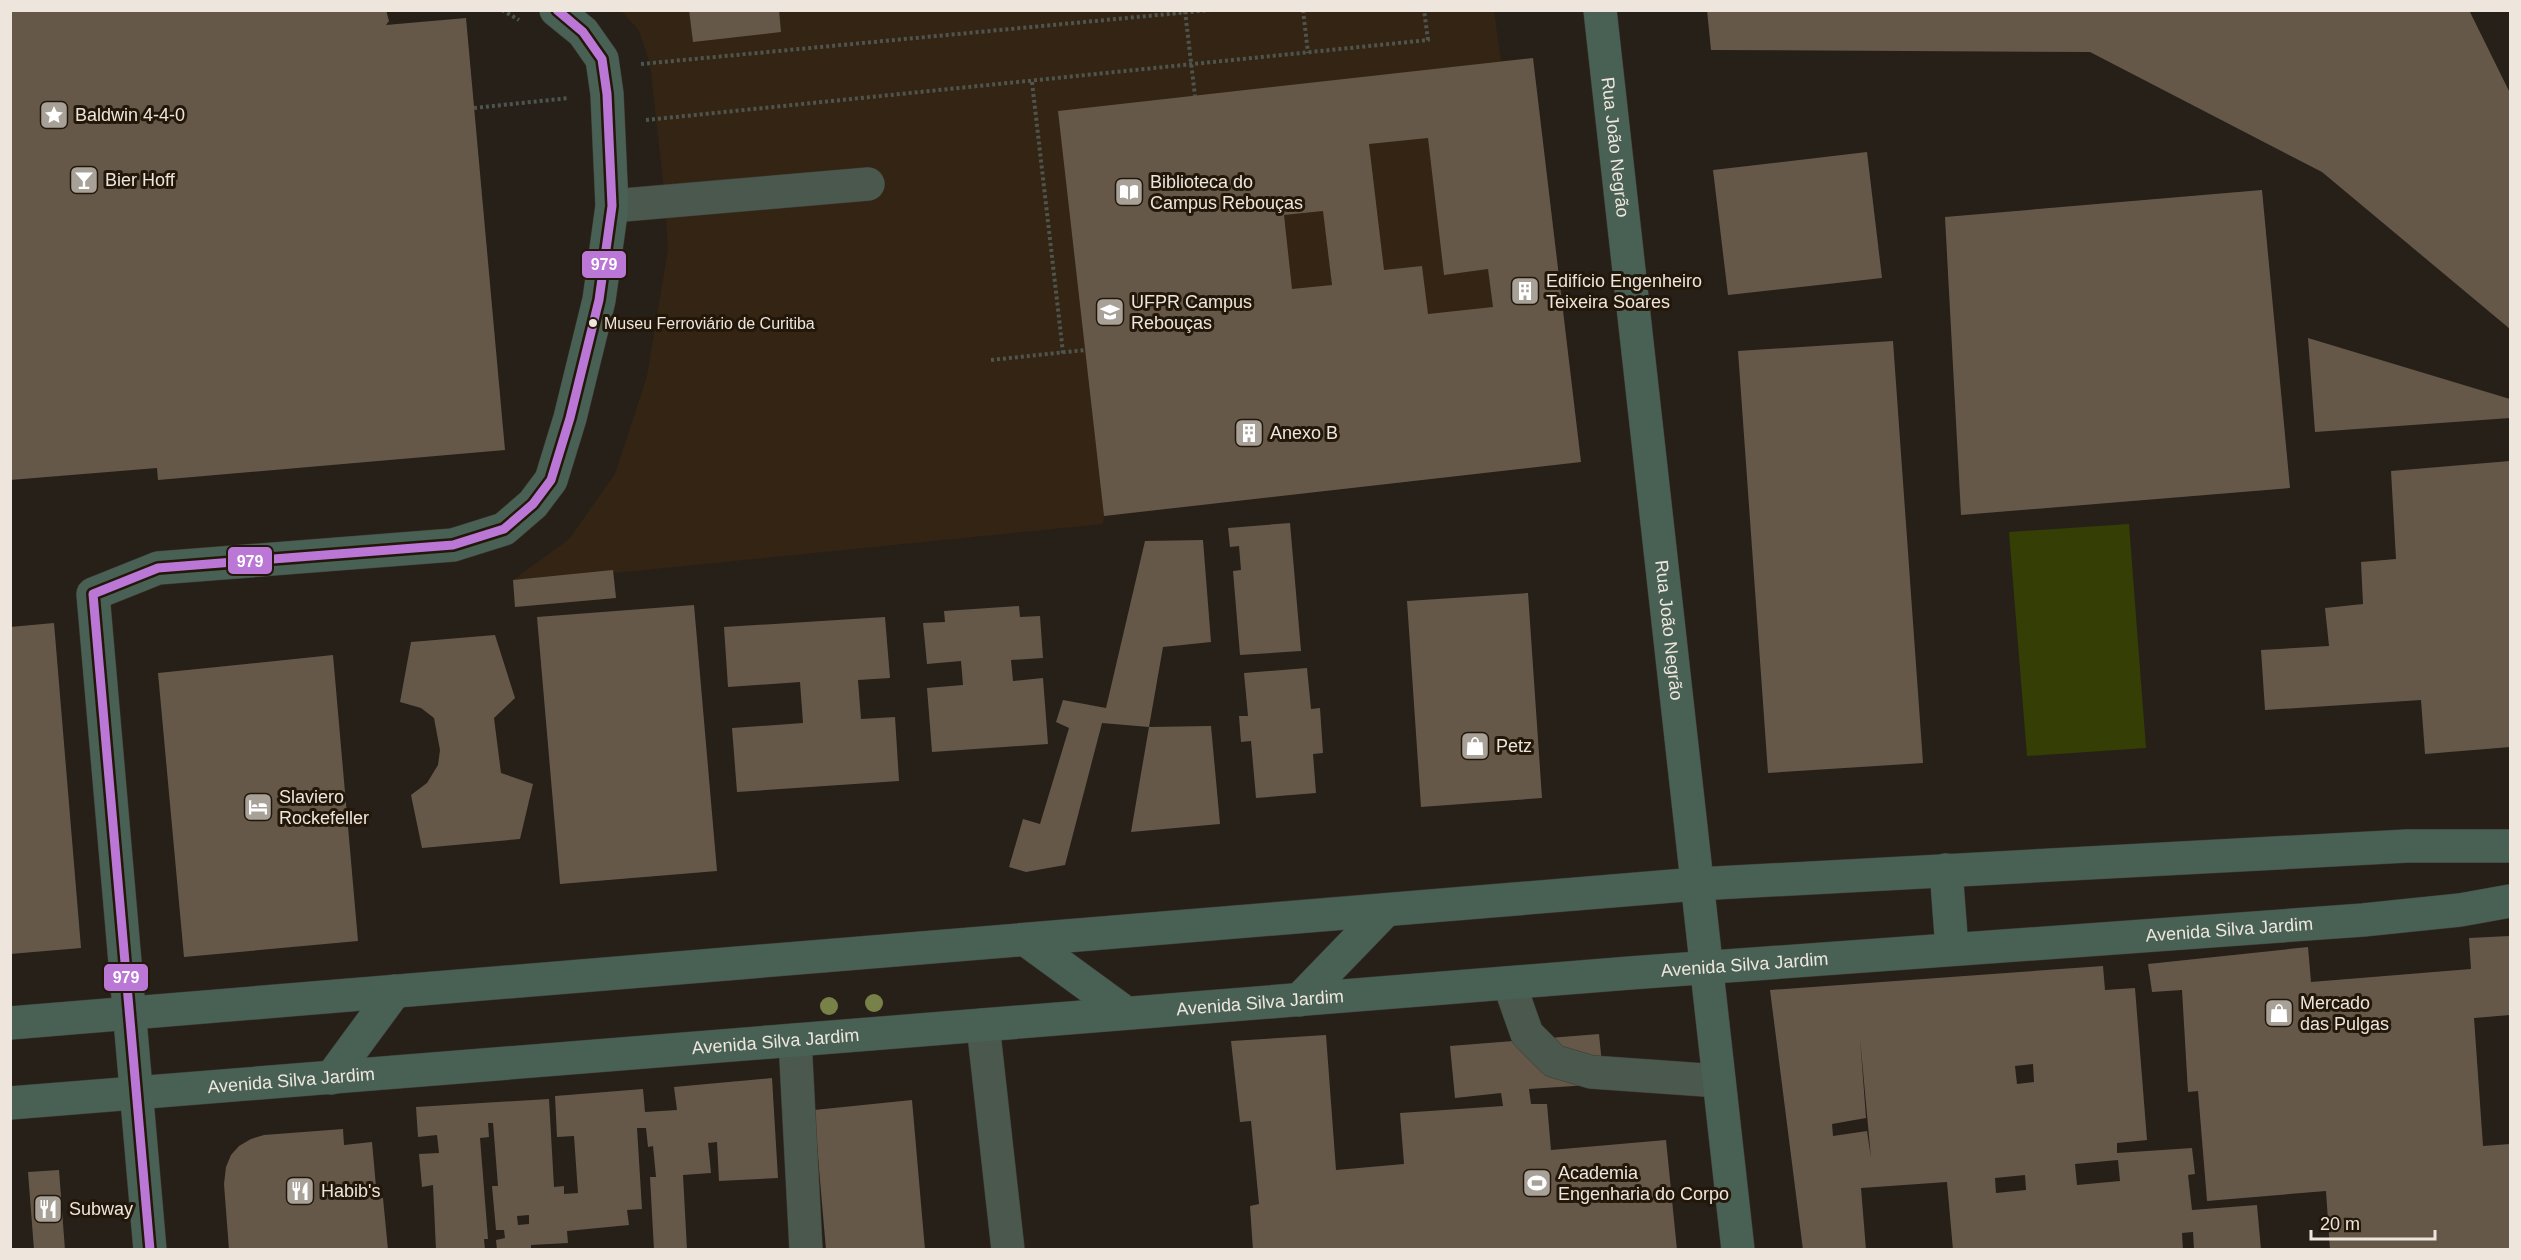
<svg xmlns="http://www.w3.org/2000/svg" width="2521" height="1260" font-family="Arial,sans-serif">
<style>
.built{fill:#332413}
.green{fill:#353e05}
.building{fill:#655849;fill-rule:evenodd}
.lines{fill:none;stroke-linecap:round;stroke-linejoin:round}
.minor-casing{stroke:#413c35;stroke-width:34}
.major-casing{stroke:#413c35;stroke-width:34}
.path{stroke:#4e554e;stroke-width:4;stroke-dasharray:3 3;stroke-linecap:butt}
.minor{stroke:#4a584e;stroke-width:33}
.major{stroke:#496054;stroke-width:33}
.bus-1-casing{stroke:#221709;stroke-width:14}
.bus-1{stroke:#ba77d6;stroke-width:9}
.tree{fill:#778148}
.bus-dot{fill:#eee6dd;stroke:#221709;stroke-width:2}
.labels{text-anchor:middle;stroke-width:6;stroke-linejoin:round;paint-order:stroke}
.bus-label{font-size:16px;fill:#eee6dd;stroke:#221709;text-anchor:start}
.poi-label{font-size:18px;fill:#eee6dd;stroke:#221709;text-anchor:start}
.street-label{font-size:18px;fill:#eee6dd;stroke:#221709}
.line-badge{stroke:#221709;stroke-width:2}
.badge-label{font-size:16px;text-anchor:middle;font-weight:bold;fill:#fff}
</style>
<rect width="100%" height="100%" fill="#262019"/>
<path class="built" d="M621 11H1494L1501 61 1533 58 1581 462 1104 516 1103 524 614 573 616 598 515 607 513 580 569 539 615 474 647 376 668 249 665 201 650 63 638 29Z"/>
<path class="green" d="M2129 524 2146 748 2027 756 2009 532Z"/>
<path class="building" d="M10 10H386L389 21 386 25 466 18 505 450 158 480 157 468 10 480Z
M689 10H779L781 32 693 42Z
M1707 10H2469L2510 93V329L2322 172 2090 52 1711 50Z
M1533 58 1581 462 1104 516 1058 111ZM1428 138 1444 275 1488 269 1493 307 1428 314 1422 266 1384 270 1369 144ZM1323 211 1332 285 1292 289 1284 215Z
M1867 152 1882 278 1728 295 1713 170Z
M2262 190 2290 488 1961 515 1945 217Z
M2308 338 2510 399V418L2315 432Z
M1893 341 1923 763 1768 773 1738 351Z
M2510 461V747L2425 754 2421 700 2265 710 2261 650 2329 646 2325 608 2363 604 2361 562 2396 559 2391 471Z
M1290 523 1301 651 1240 655 1233 571 1241 570 1239 546 1230 547 1228 528Z
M1203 540 1211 642 1163 647 1149 727 1102 723 1065 865 1026 872 1009 867 1023 819 1040 824 1069 728 1056 722 1063 700 1106 708 1145 541Z
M613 570 616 598 515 607 513 580Z
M1528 593 1542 798 1421 807 1407 601Z
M694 605 717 871 560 884 537 617Z
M1019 606 1020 617 1040 616 1043 658 1011 660 1013 681 1043 678 1048 744 932 752 927 688 963 685 961 661 927 664 923 623 945 622 944 611Z
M885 617 890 678 858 680 861 719 895 717 899 781 737 792 732 728 803 723 800 682 728 687 724 627Z
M54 623 81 948 10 954V627Z
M495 635 515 698 494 718 501 773 533 784 520 839 422 848 411 795 427 783 438 765 440 750 434 718 421 708 400 702 411 642Z
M333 655 358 941 184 957 158 673Z
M1307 668 1311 709 1320 708 1323 753 1313 754 1316 793 1256 798 1251 741 1241 742 1239 716H1248L1244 673Z
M1211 726 1220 824 1131 832 1149 727Z
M2509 936 2510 1015 2474 1018 2483 1146 2510 1144V1250H2330L2326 1191 2207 1201 2198 1091 2188 1092 2182 990 2152 992 2148 964 2308 947 2311 982 2471 969 2469 938Z
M2103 966 2105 990 2135 988 2147 1140 2117 1143V1153L2192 1148 2195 1174 2188 1175 2192 1210 2257 1205 2261 1250H2194L2193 1232 2182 1233 2183 1250H1953L1947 1182 1861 1188 1866 1250H1803L1770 990ZM1860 1038 1871 1158 1867 1131 1833 1136 1832 1124 1866 1118ZM2033 1064 2034 1082 2017 1084 2015 1066ZM2118 1160 2120 1181 2077 1185 2075 1164ZM2025 1175 2026 1190 1996 1193 1995 1178Z
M1599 1034 1604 1084 1529 1089 1531 1104H1547L1551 1150 1666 1140 1677 1250H1253L1250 1206 1259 1204 1251 1121 1240 1122 1231 1041 1326 1035 1336 1170 1404 1164 1400 1113 1503 1106 1501 1093 1455 1098 1450 1046Z
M772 1078 778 1178 719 1181 717 1142 708 1143 711 1173 683 1175 687 1250H654L650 1177H656L653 1146 648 1147 646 1128H637L642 1209 627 1210 629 1225 567 1231 568 1243 531 1245V1250H497L496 1240 505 1238 504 1230H496L492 1186H498L493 1123H488L489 1137 480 1138 488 1239H484L485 1250H436L433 1185 422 1187 419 1154 439 1153 437 1135 418 1137 416 1107 549 1099 554 1187 564 1186V1194L578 1193 574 1136 557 1137 555 1096 643 1089 645 1112 677 1110 674 1087ZM529 1215V1224L518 1225 517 1216Z
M912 1100 925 1250H826L814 1110Z
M343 1129 344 1145 372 1142 377 1198H383L388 1250H229L224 1184 226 1167 231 1155 239 1146 251 1139 264 1135Z
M59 1170 65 1250H34L28 1172Z"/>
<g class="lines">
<g class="minor-casing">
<path id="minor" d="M612 206 868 184
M1509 983 1527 1034 1554 1061 1591 1072 1719 1081
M983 1025 1008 1250
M795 1040 806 1250"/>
</g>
<g class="major-casing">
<g id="major">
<path id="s1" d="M1600 10 1738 1250"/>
<path d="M1946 870 1952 949"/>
<path d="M1026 940 1126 1013"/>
<path d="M1299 1000 1386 910"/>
<path d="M10 1023 1697 884 2407 846H2510"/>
<path d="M331 1078 395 991"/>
<path id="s2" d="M10 1103 1630 973 2363 920 2460 910 2510 901"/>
<path d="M150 1250 93 594 158 568 453 545 504 529 533 504 551 480 570 418 599 300 612 206 607 94 602 59 583 32 556 10"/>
</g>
</g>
<path class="path" d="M502 10 519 20
M1303 10 1308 53
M1185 11 1195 96
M641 64 1211 10
M1032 82 1063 353
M474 108 569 98
M646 120 1428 40 1424 10
M991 360 1085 350"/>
<use href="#minor" class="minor"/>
<use href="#major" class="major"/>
<g class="bus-1-casing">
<path id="bus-1" d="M150 1250 93 594 158 568 453 545 504 529 533 504 551 480 570 418 599 300 612 206 607 94 602 59 583 32 557 10"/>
</g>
<use href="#bus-1" class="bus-1"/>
</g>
<g class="tree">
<circle cx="874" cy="1003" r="9"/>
<circle cx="829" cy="1006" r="9"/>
</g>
<defs>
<g id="sight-square" transform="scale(1.5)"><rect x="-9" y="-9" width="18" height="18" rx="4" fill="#a8a198" stroke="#221709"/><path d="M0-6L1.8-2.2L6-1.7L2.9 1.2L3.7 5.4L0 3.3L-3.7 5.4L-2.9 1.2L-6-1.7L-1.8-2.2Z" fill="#fff"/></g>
<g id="bar-square" transform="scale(1.5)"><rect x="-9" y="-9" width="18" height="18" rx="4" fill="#a8a198" stroke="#221709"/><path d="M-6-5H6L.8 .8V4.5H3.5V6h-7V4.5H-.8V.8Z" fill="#fff"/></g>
<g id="library-square" transform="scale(1.5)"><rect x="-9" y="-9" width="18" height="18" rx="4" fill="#a8a198" stroke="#221709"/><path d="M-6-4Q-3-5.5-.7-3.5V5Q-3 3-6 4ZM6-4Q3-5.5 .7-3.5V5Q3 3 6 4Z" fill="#fff"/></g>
<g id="building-square" transform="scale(1.5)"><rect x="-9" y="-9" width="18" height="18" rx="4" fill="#a8a198" stroke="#221709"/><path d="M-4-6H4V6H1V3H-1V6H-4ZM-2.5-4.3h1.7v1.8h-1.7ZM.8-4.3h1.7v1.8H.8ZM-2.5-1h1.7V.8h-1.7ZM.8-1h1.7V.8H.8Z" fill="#fff"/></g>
<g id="university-square" transform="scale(1.5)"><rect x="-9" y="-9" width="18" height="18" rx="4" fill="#a8a198" stroke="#221709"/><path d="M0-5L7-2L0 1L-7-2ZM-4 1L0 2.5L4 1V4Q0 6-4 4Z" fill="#fff"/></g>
<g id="shop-square" transform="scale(1.5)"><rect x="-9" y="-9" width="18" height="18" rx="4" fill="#a8a198" stroke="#221709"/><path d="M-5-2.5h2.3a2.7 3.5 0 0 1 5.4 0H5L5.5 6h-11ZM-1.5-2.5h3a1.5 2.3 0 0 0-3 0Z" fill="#fff"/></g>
<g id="hotel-square" transform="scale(1.5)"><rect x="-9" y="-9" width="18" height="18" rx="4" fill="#a8a198" stroke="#221709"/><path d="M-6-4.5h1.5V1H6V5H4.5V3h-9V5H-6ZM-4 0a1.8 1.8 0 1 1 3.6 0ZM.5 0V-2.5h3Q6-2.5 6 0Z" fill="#fff"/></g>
<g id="stadium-square" transform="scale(1.5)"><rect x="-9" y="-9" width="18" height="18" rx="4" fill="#a8a198" stroke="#221709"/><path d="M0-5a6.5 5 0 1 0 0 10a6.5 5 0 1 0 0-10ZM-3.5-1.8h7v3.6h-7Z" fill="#fff"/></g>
<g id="restaurant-square" transform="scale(1.5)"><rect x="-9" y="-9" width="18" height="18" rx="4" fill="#a8a198" stroke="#221709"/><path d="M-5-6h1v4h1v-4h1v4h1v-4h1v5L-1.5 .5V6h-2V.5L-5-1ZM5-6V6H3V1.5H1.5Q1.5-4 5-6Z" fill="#fff"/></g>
</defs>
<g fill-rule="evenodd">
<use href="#sight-square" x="54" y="115"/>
<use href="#bar-square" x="84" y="180"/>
<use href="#library-square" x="1129" y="192"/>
<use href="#building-square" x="1525" y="291"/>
<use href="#university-square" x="1110" y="312"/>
<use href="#building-square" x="1249" y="433"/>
<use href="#shop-square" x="1475" y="746"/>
<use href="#hotel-square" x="258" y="807"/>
<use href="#shop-square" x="2279" y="1013"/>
<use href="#stadium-square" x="1537" y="1183"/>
<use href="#restaurant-square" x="300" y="1191"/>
<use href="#restaurant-square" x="48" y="1209"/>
</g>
<circle class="bus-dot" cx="593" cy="323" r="5"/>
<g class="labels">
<g class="bus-label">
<text x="604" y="329">Museu Ferroviário de Curitiba</text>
</g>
<g class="poi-label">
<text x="75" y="121">Baldwin 4-4-0</text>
<text x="105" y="186">Bier Hoff</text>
<text x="1150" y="188">Biblioteca do<tspan x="1150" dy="21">Campus Rebouças</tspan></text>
<text x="1546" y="287">Edifício Engenheiro<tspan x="1546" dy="21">Teixeira Soares</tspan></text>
<text x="1131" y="308">UFPR Campus<tspan x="1131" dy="21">Rebouças</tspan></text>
<text x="1270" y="439">Anexo B</text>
<text x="1496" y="752">Petz</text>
<text x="279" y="803">Slaviero<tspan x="279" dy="21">Rockefeller</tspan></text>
<text x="2300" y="1009">Mercado<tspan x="2300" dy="21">das Pulgas</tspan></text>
<text x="1558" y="1179">Academia<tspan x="1558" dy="21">Engenharia do Corpo</tspan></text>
<text x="321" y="1197">Habib's</text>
<text x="69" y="1215">Subway</text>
</g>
<g class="street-label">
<text dy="6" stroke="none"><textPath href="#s1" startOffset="138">Rua João Negrão</textPath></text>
<text dy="6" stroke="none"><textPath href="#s1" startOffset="624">Rua João Negrão</textPath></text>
<text dy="6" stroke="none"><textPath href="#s2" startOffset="2226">Avenida Silva Jardim</textPath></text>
<text dy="6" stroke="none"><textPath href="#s2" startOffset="1740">Avenida Silva Jardim</textPath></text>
<text dy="6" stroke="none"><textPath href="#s2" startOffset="1254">Avenida Silva Jardim</textPath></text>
<text dy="6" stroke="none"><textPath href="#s2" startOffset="768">Avenida Silva Jardim</textPath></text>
<text dy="6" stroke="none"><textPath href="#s2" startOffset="282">Avenida Silva Jardim</textPath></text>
</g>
</g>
<g class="line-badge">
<rect x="581" y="250" width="46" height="29" rx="6" fill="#ba77d6"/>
<rect x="227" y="546" width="46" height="29" rx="6" fill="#ba77d6"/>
<rect x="103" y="963" width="46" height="29" rx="6" fill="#ba77d6"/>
</g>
<g class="badge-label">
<text x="604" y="270">979</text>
<text x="250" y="567">979</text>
<text x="126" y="983">979</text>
</g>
<rect width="2521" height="1260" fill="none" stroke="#eee6dd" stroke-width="24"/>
<path d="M2311 1230v9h124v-9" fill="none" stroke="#eee6dd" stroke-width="3"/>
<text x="2320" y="1230" font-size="18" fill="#eee6dd" stroke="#221709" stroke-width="4.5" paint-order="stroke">20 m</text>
</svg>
